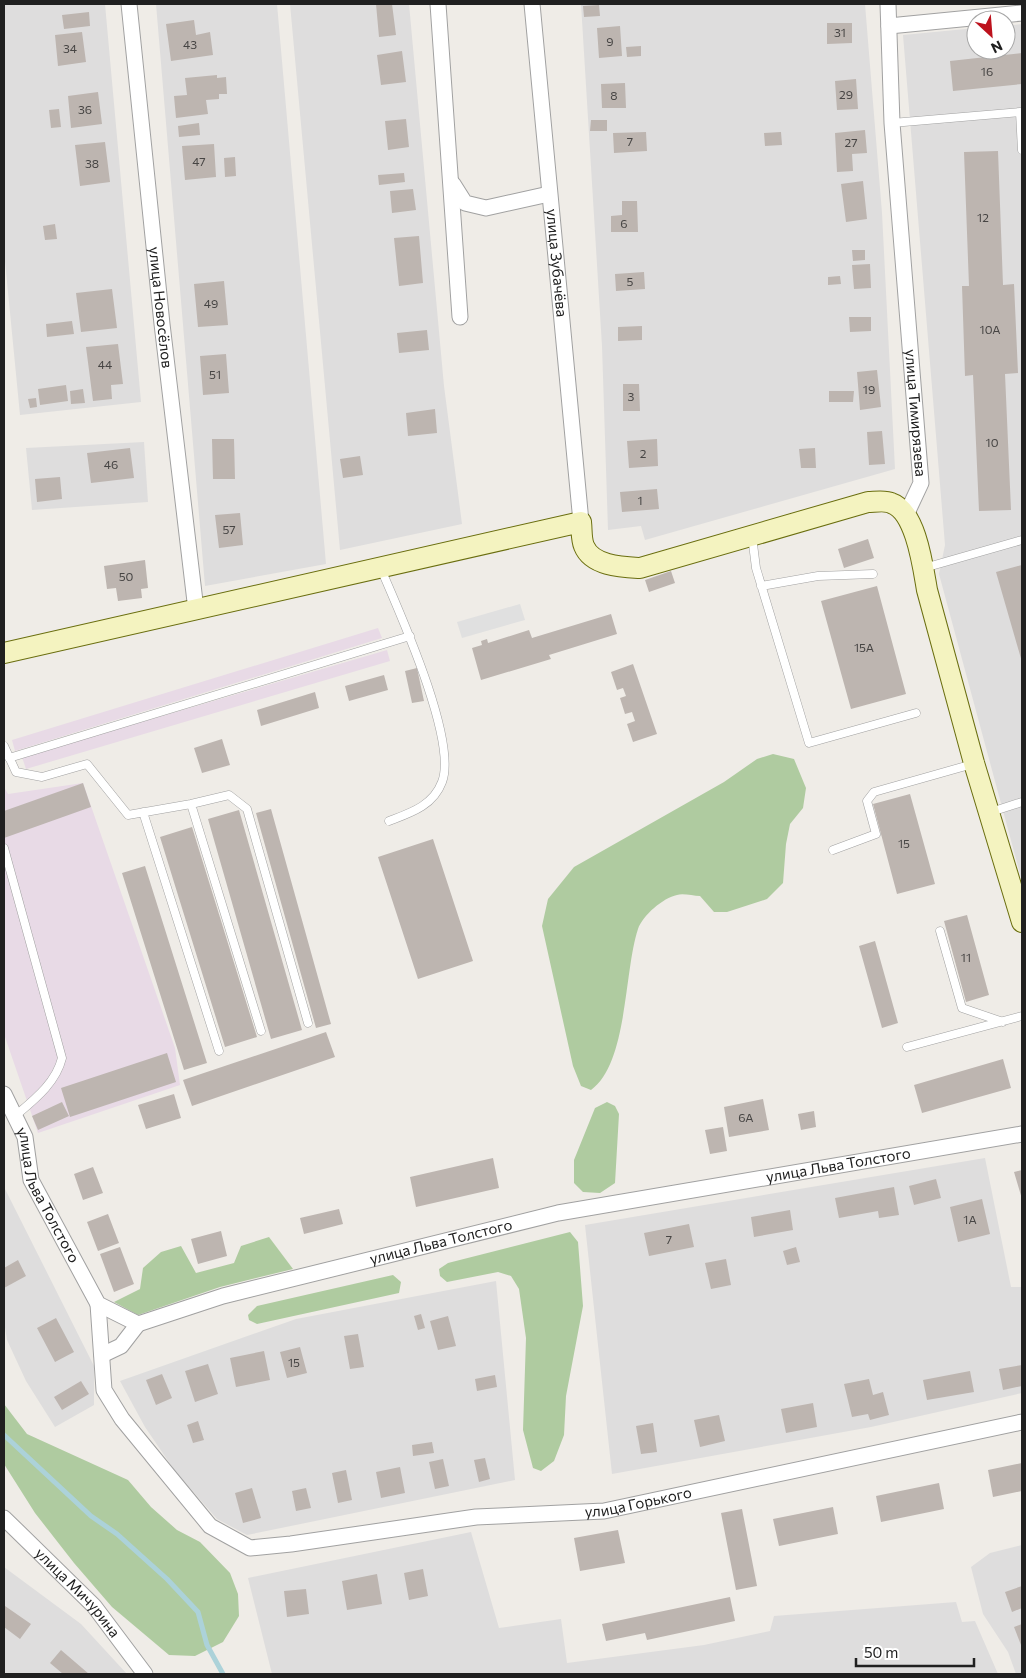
<svg xmlns="http://www.w3.org/2000/svg" width="1026" height="1678" font-family="Commissioner,sans-serif">
<style>
.residential{fill:#dedddd}
.industrial{fill:#e8dae6}
.forest{fill:#afcba0}
.parking{fill:#e0e0e0}
.lines{fill:none;stroke-linecap:round;stroke-linejoin:round}
.stream{stroke:#acd2d9;stroke-width:5}
.building{fill:#bdb5b0}
.lane-casing{stroke:#a1a1a1;stroke-width:9}
.street-casing{stroke:#a1a1a1;stroke-width:17}
.secondary-casing{stroke:#6a6e0f;stroke-width:22}
.lane{stroke:#fff;stroke-width:8}
.street{stroke:#fff;stroke-width:15}
.secondary{stroke:#f4f3c0;stroke-width:20}
.labels{text-anchor:middle;stroke-width:4;stroke-linejoin:round;paint-order:stroke}
.number-label{font-size:12px;fill:#474544}
.street-label{font-size:15px;fill:#202020;stroke:#fff}
</style>
<rect width="100%" height="100%" fill="#efece7"/>
<path class="residential" d="M4 4H105L141 402 20 415 4 251Z
M156 4H277L326 564 205 586Z
M290 4H409L444 386 462 524 340 550Z
M581 4H865L882 213 895 469 645 540 641 526 608 530 602 346Z
M1022 24V881L939 574 945 545 903 35 976 28V50H1006V26Z
M144 442 148 502 32 510 26 448Z
M985 1158 1011 1287H1022V1393L871 1427 612 1474 585 1225Z
M4 1187 94 1366V1405L55 1427 26 1381 7 1340 4 1321Z
M496 1281 515 1480 247 1535 217 1519 175 1471 145 1427 120 1381 296 1319Z
M471 1532 499 1628 561 1619 567 1663 704 1645 770 1631 774 1616 956 1602 962 1622 975 1621 998 1674H272L248 1578Z
M1022 1545V1674H1016L1008 1652 983 1614 971 1567 990 1553Z
M4 1567 81 1624 127 1674H4Z"/>
<path class="industrial" d="M378 628 382 638 15 751 12 740Z
M387 650 390 661 26 769 22 757Z
M83 783 175 1048 180 1085 38 1133 4 1034V787L8 794Z"/>
<path class="forest" d="M773 754 794 759 806 788 803 808 790 824 786 844 783 883 767 899 727 912H714L700 896C693 896 683 893 677 895 663 898 643 915 638 929 624 971 628 1063 591 1090L581 1086 573 1066 542 926 548 899 574 867 724 782 757 759Z
M607 1102 615 1106 619 1114 615 1183 600 1193 583 1192 574 1183V1160L595 1108Z
M570 1232 578 1242 583 1306 566 1396 564 1435 554 1461 541 1471 533 1468 523 1430 526 1338 519 1289 511 1276 498 1272 447 1282 440 1276 439 1269 448 1263Z
M269 1237 293 1269 220 1287 138 1315 114 1302 140 1289 143 1268 161 1252 181 1246 196 1273 234 1263 241 1246Z
M393 1275 401 1282 399 1293 257 1324 249 1320 248 1315 257 1306Z
M4 1404 27 1434 128 1480 151 1507 177 1530 200 1542 230 1573 238 1594 239 1616 223 1642 195 1656 169 1655 112 1607 74 1563 35 1513 4 1464Z"/>
<path class="parking" d="M520 604 525 620 462 638 457 622Z"/>
<g class="lines">
<path class="stream" d="M4 1435 91 1516 117 1534 167 1579 198 1612 207 1645 223 1674"/>
</g>
<path class="building" d="M376 4H392L396 35 379 37Z
M599 5 600 16 584 17 583 6Z
M89 12 90 26 64 29 62 15Z
M194 20 196 35 210 32 213 55 171 61 166 24Z
M827 23H852V43L827 44Z
M620 26 622 56 599 58 597 28Z
M82 32 86 62 58 66 55 35Z
M641 46V56L627 57 626 47Z
M402 51 406 82 381 85 377 55Z
M1022 53V84L953 91 950 61Z
M217 75V78L226 77 227 94H219V99L206 100 208 114 176 118 174 96 187 95 185 78Z
M856 79 858 109 837 110 835 81Z
M625 83 626 108H602L601 84Z
M98 92 102 124 71 128 68 96Z
M59 109 61 127 51 128 49 110Z
M406 119 409 147 388 150 385 121Z
M591 120H607V131H590Z
M199 123 200 135 179 137 178 126Z
M865 130 867 153 852 154 853 171 837 172 835 133Z
M646 132 647 151 614 153 613 133Z
M781 132 782 145 765 146 764 133Z
M105 142 110 182 80 186 75 145Z
M214 144 216 177 185 180 182 146Z
M998 151 1003 285 1014 284 1018 373 1005 374 1011 510 979 511 973 375 965 376 962 286H969L964 152Z
M235 157 236 176 225 177 224 158Z
M404 173 405 182 379 185 378 175Z
M863 181 867 219 846 222 841 184Z
M413 189 416 210 392 213 390 191Z
M622 201H637L638 232H611V216L622 215Z
M55 224 57 239 45 240 43 226Z
M419 236 423 283 399 286 394 238Z
M852 250H865V260L853 261Z
M870 264 871 288 854 289 852 265Z
M644 272 645 289 616 291 615 274Z
M840 276 841 284 828 285V277Z
M224 281 228 325 198 327 194 284Z
M112 289 117 328 81 332 76 293Z
M849 317H871V331L850 332Z
M72 321 74 334 47 337 46 324Z
M642 326V340L618 341V327Z
M427 330 429 350 399 353 397 333Z
M118 344 123 384 111 385 112 399 93 401 86 347Z
M226 354 229 393 203 395 200 356Z
M877 370 881 407 860 410 857 372Z
M623 384H639L640 411H623Z
M66 385 68 401 40 405 38 389Z
M83 389 85 403 71 404 70 391Z
M829 391H854L853 402H829Z
M36 398 37 407 30 408 28 399Z
M435 409 437 433 408 436 406 413Z
M882 431 885 464 869 465 867 432Z
M212 439H234L235 479H213Z
M657 439 658 466 629 468 627 441Z
M130 448 134 478 91 483 87 453Z
M815 448 816 468H801L799 449Z
M360 456 363 475 343 478 340 459Z
M60 477 62 499 37 502 35 479Z
M657 489 659 509 622 512 620 492Z
M240 513 243 545 219 548 215 515Z
M868 539 874 558 844 568 838 549Z
M145 560 148 588 141 589 142 598 118 601 116 588 107 589 104 566Z
M1022 565V662L996 572Z
M671 571 675 583 649 592 645 580Z
M877 586 906 694 851 709 821 601Z
M611 614 617 634 549 655 551 659 481 680 472 648 482 645 481 641 487 639 488 643 529 630 532 638Z
M633 664 657 734 633 742 627 724 635 721 632 712 625 714 620 698 626 696 623 688 617 690 611 672Z
M417 668 424 701 412 703 405 671Z
M384 675 388 690 349 701 345 686Z
M315 692 319 708 261 726 257 710Z
M222 739 230 765 202 773 194 748Z
M83 783 91 807 4 838V811Z
M910 794 935 884 897 894 873 804Z
M271 809 331 1024 316 1028 256 813Z
M239 810 302 1030 271 1039 208 819Z
M192 827 257 1037 225 1047 160 837Z
M433 839 473 961 418 979 378 857Z
M145 866 207 1063 184 1070 122 873Z
M967 915 989 995 966 1002 944 921Z
M875 941 898 1023 882 1028 859 946Z
M326 1032 335 1057 192 1106 183 1080Z
M167 1053 176 1082 70 1117 61 1088Z
M1003 1059 1011 1088 922 1113 914 1085Z
M174 1094 181 1118 146 1129 138 1105Z
M763 1099 769 1130 729 1137 724 1107Z
M62 1102 69 1116 38 1130 32 1116Z
M814 1111 816 1127 801 1130 798 1114Z
M723 1127 727 1151 710 1154 705 1130Z
M493 1158 499 1188 416 1207 410 1177Z
M93 1167 103 1193 83 1200 74 1174Z
M1022 1170V1199L1014 1172Z
M936 1179 941 1198 914 1205 909 1186Z
M894 1187 899 1215 879 1218 878 1211 839 1218 835 1198Z
M982 1199 990 1234 958 1242 950 1207Z
M339 1209 343 1224 304 1234 300 1218Z
M790 1210 793 1230 754 1237 751 1217Z
M108 1214 119 1243 98 1251 87 1222Z
M689 1224 694 1247 649 1256 644 1233Z
M221 1231 227 1256 198 1264 191 1239Z
M120 1247 134 1284 114 1292 100 1254Z
M796 1247 800 1262 787 1265 783 1251Z
M726 1259 731 1285 711 1289 705 1263Z
M18 1260 26 1276 4 1288V1268Z
M421 1314 425 1328 418 1330 414 1316Z
M448 1316 456 1346 438 1350 430 1321Z
M56 1318 74 1352 55 1362 37 1328Z
M358 1334 364 1367 350 1369 344 1336Z
M300 1347 307 1373 287 1378 280 1352Z
M264 1351 270 1380 236 1387 230 1358Z
M208 1364 218 1394 195 1402 185 1371Z
M1022 1365V1386L1003 1390 999 1369Z
M970 1371 974 1392 927 1400 923 1380Z
M162 1374 172 1398 156 1405 146 1380Z
M495 1375 497 1387 477 1391 475 1379Z
M869 1379 873 1395 883 1392 889 1415 870 1420 868 1414 852 1417 844 1384Z
M81 1381 89 1394 62 1410 54 1397Z
M813 1403 817 1427 786 1433 781 1409Z
M719 1415 725 1441 700 1447 694 1420Z
M198 1421 204 1440 193 1443 187 1425Z
M653 1423 657 1452 641 1454 636 1426Z
M432 1442 434 1453 413 1456 412 1445Z
M485 1458 490 1479 479 1482 474 1460Z
M443 1459 449 1486 435 1489 429 1462Z
M1022 1463V1491L993 1497 988 1470Z
M400 1467 405 1493 381 1498 376 1472Z
M346 1470 352 1500 338 1503 332 1473Z
M939 1483 944 1509 881 1522 876 1496Z
M252 1488 261 1518 243 1523 235 1493Z
M306 1488 311 1508 296 1511 292 1491Z
M833 1507 838 1534 779 1546 773 1519Z
M742 1509 757 1586 736 1590 721 1513Z
M618 1530 625 1563 580 1571 574 1538Z
M423 1569 428 1596 409 1600 404 1573Z
M377 1574 382 1604 347 1610 342 1581Z
M1022 1586V1608L1012 1612 1005 1592Z
M306 1589 309 1614 287 1617 284 1591Z
M730 1597 735 1621 647 1640 645 1633 606 1641 602 1624Z
M5 1606 31 1624 20 1639 4 1627Z
M1022 1624V1644L1021 1645 1014 1627Z
M61 1650 89 1674H63L50 1663Z"/>
<g class="lines">
<g class="lane-casing">
<path id="lane" d="M892 123 1020 112 1022 150
M752 536 756 568 809 743 916 713
M924 568 1022 540
M381 569C399 611 458 741 442 782 433 806 410 813 389 821
M761 586 818 576 873 574
M4 746 16 772 42 777 87 764 128 815 191 804 229 795 247 809 308 1023
M9 758 410 636
M191 804 261 1031
M143 812 219 1051
M991 812 1022 802
M4 848 62 1058C56 1083 34 1100 15 1116
M833 850 876 834 867 801 874 792 973 764
M940 931 962 1008 1003 1022
M907 1047 1022 1016"/>
</g>
<g class="street-casing">
<g id="street">
<path id="s1" d="M129 4 162 324 196 610"/>
<path d="M438 4 460 317"/>
<path id="s2" d="M532 4 581 522"/>
<path id="s3" d="M888 4 892 123 921 483 906 515"/>
<path d="M889 26 1022 13"/>
<path d="M453 184 465 203 486 208 549 194"/>
<path id="s4" d="M4 1094 25 1137 31 1180 98 1304 138 1324 223 1296 558 1213 1022 1134"/>
<path id="s5" d="M98 1304 104 1390 122 1419 210 1526 250 1548 291 1544 476 1517 604 1511 1022 1422"/>
<path d="M102 1355 121 1346 138 1324"/>
<path id="s6" d="M4 1518 94 1606 145 1674"/>
</g>
</g>
<g class="secondary-casing">
<path id="secondary" d="M4 653 581 522C582 530 581 539 584 546 592 566 622 567 640 568L868 502C874 502 885 500 891 503 916 511 923 567 927 590L974 763 1022 922"/>
</g>
<use href="#lane" class="lane"/>
<use href="#street" class="street"/>
<use href="#secondary" class="secondary"/>
</g>
<g class="labels">
<g class="number-label">
<text x="840" y="37">31</text>
<text x="610" y="46">9</text>
<text x="190" y="49">43</text>
<text x="70" y="53">34</text>
<text x="987" y="76">16</text>
<text x="846" y="99">29</text>
<text x="614" y="100">8</text>
<text x="85" y="114">36</text>
<text x="630" y="146">7</text>
<text x="851" y="147">27</text>
<text x="199" y="166">47</text>
<text x="92" y="168">38</text>
<text x="983" y="222">12</text>
<text x="624" y="228">6</text>
<text x="630" y="286">5</text>
<text x="211" y="308">49</text>
<text x="990" y="334">10А</text>
<text x="105" y="369">44</text>
<text x="215" y="379">51</text>
<text x="869" y="394">19</text>
<text x="631" y="401">3</text>
<text x="992" y="447">10</text>
<text x="643" y="458">2</text>
<text x="111" y="469">46</text>
<text x="640" y="505">1</text>
<text x="229" y="534">57</text>
<text x="126" y="581">50</text>
<text x="864" y="652">15А</text>
<text x="904" y="848">15</text>
<text x="966" y="962">11</text>
<text x="746" y="1122">6А</text>
<text x="970" y="1224">1А</text>
<text x="669" y="1244">7</text>
<text x="294" y="1367">15</text>
</g>
<g class="street-label">
<text dy="5" stroke="none"><textPath href="#s2" startOffset="260">улица Зубачёва</textPath></text>
<text dy="5" stroke="none"><textPath href="#s1" startOffset="305">улица Новосёлов</textPath></text>
<text dy="5" stroke="none"><textPath href="#s3" startOffset="410">улица Тимирязева</textPath></text>
<text dy="5" stroke="none"><textPath href="#s4" startOffset="996">улица Льва Толстого</textPath></text>
<text dy="5" stroke="none"><textPath href="#s4" startOffset="111">улица Льва Толстого</textPath></text>
<text dy="5" stroke="none"><textPath href="#s4" startOffset="591">улица Льва Толстого</textPath></text>
<text dy="5" stroke="none"><textPath href="#s5" startOffset="696">улица Горького</textPath></text>
<text dy="5" stroke="none"><textPath href="#s6" startOffset="105">улица Мичурина</textPath></text>
</g>
</g>
<rect width="1026" height="1678" fill="none" stroke="#202020" stroke-width="10"/>
<g transform="translate(991 35) rotate(154)"><circle r="24" fill="#ffffff" stroke="#a6a6a6"/>
<path d="M0-4L9 19L0 12L-9 19Z" fill="#bd121d"/>
<text y="-8" font-size="14" font-weight="bold" text-anchor="middle" fill="#202020">N</text>
</g>
<path d="M856 1658v8h118v-8" fill="none" stroke="#202020" stroke-width="2.5"/>
<text x="864" y="1658" font-size="15" fill="#202020" stroke="#ffffff" stroke-width="4" paint-order="stroke">50 m</text>
</svg>
